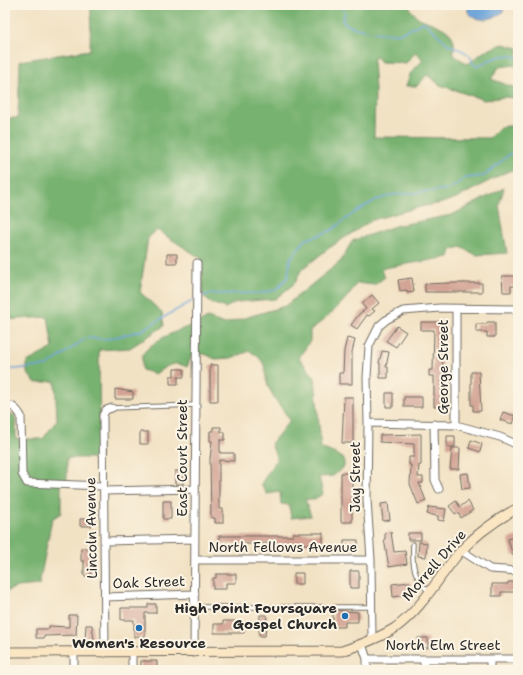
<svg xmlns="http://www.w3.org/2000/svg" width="523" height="675" font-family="'Shantell Sans',sans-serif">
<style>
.forest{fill:#78b271;stroke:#526e4e}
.water{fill:#6ba3d9;stroke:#4b6782}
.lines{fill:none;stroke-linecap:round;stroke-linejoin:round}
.stream{stroke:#6ba3d9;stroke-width:1.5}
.building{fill:#d3a495}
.lane-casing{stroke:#716b61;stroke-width:5.5}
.street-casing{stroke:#716b61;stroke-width:9}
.secondary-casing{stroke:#716b61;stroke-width:11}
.lane{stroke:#fff;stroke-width:3.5}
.street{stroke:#fff;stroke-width:7}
.secondary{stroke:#fbe6c4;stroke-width:9}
.poi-dot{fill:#1f6fb2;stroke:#fcf5e5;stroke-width:1.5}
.labels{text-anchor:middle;stroke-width:4;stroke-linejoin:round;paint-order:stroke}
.street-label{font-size:14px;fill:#2b2b2b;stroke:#fcf5e5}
.poi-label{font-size:14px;font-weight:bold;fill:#2b2b2b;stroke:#fcf5e5;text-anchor:end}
</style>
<rect width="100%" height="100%" fill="#fcf5e5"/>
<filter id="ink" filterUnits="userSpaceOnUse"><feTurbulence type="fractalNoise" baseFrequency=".025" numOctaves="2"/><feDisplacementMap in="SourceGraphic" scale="8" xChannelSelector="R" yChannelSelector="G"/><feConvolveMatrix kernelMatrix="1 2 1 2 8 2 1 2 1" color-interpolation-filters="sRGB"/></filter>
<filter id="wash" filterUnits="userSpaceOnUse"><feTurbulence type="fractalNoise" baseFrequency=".012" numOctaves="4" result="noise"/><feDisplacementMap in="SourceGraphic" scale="16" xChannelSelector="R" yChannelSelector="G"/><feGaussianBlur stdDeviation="0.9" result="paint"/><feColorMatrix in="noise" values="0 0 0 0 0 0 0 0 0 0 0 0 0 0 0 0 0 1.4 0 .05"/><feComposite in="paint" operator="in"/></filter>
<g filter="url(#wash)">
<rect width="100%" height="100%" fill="#f2e2c4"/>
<path class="forest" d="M91 5H410V9C413 12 416 16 419 18 434 25 462 29 452 54L468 64 485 51 503 44 518 48V68L514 65 499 67 491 79 518 89V98L504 97 484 100 440 85 427 75 417 86H406L410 74 423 60 416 52 406 63 381 62 376 56 373 61 375 90 374 137 489 138 500 127 518 125V168L504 173 459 197 442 203 419 207 372 220 329 248 301 270 295 283 275 299 237 302 225 308 209 302 201 293 202 259 157 230 148 238 140 292 162 313 164 326 130 348 99 350 100 458H67V481L61 482V513L52 519 39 585 17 587 5 592V412L14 415 16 423V439H43L57 420 55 381 36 383 27 373V362L53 348 48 317 5 320V118H18L20 61 90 50Z
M504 188 499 205 507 253 476 255 461 247 451 250 449 257 384 268 381 271 385 277 374 285 357 283C345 302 328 318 310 330V341L299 358 315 378 321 448 338 455 344 459V467L333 476 319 477 323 494 312 500 305 499 311 516 291 518 289 505 281 504 280 492 267 494 261 484 277 459 271 444 290 420C283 410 275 400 269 388 261 370 272 365 250 351L231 358 215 359 205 354 192 355 187 367C173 360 167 366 155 374L142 370V355C158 334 185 330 208 318L224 324 285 306 341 261 352 241 395 226 452 215Z"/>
<path class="water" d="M470 5H500L504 11C495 19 477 24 468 12V7Z"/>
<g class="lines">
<path class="stream" d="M327 5 342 8 345 12 342 21C352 30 385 35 399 33 407 32 416 25 424 22L448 44 465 52 471 57 472 62 476 66C489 61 504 51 518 58
M199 297 210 294 260 293 276 290 288 277 290 259 305 240 330 231 357 211 376 200 392 195 450 189 465 178 484 176 518 147
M5 370 47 366 86 338 107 339 140 331 194 300"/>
</g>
<g id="blocks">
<path class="building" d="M167 254H177V263H167Z
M502 276H515V286H511V292H503Z
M412 278 414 292 407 293V290L400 291 398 280Z
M450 283H482V292H425V284Z
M372 295 379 303 372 309 375 311 369 316 367 315 357 329 351 325 359 314 366 309 362 304Z
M421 322H443L442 407H434V376H429V370H433L434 330H421Z
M487 322H495V337H487V332H476V324H487Z
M397 326 406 332 396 347 386 341Z
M347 338 355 340 352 352V384H339V373H343L344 351Z
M382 351 389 352 386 367H388V378H380V363H379Z
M210 365H218V401H210Z
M174 369H184V377H178V384H170V376H174Z
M471 372H479L481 411H473V405H471Z
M115 389 133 392V399H115Z
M386 393H393V407H386Z
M344 397H353V443H342Z
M404 397H422V407H404Z
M503 412 515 416 513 424 500 420Z
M213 427H221V432H225V440H220V453H234V461L219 460V509H223V523H215V518H211L210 459 212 441H210V431H213Z
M140 432H148V444H140Z
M421 434V465H419L418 477H423V483H419L426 501 418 504 410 484 411 465H409V457H414V444L380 442V435Z
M447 436H455V447H447Z
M471 440 482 444 480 452 469 448Z
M452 448H460L459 469H450Z
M175 471H183V484H175Z
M341 473H352V522H341Z
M468 473 470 488 462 489 460 474Z
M163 501H171V519H163Z
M456 501 460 507 468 501 473 510 461 518 458 512 455 514 449 506Z
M388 503 390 520 383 521 381 504Z
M429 507 446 509 444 521 438 520V516L427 514Z
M80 519H92V526H80Z
M391 532 394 552 405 551 407 564 389 567 384 539H385V533Z
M293 533H323V544H219V536H293Z
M408 533H421V540H408Z
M518 536V554L513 556 508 539Z
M344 540H358V549H344Z
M419 542 427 543 426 557 418 556Z
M81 548H90L91 576H84V561H81Z
M350 571H359V588H350Z
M294 573H303V584H294Z
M216 574H236V583H226V589H213V578H216Z
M410 582 412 594 393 597 392 584Z
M508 582H517V592H501V596H492V584H508Z
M148 604H156V613H145V637H134V620H121V608H148Z
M333 610 358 612V622H345V627H333Z
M69 615H77L76 635 44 636V638H36V629H49V626L69 627Z
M260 615H267L265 636H259Z
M223 621H235V624H244V633H214V624H223Z
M86 625H92L94 640H85Z
M418 638H428V648H418Z
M141 661H157V670H141Z"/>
</g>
</g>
<g filter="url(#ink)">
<use href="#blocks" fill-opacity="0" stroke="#716b61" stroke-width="1"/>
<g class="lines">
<g class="lane-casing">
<path id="lane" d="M112 408 196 405
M413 544C412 564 413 577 429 592
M195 607H372"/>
</g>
<g class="street-casing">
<path id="street" d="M456 309V425
M5 405C13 405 17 409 21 416L22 474 27 483 103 486
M368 423 456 425 500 437 518 445
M434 424 435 480 439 489
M104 491 195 489
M105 541 195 539
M462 551 490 569 518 571
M195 560H371
M105 597 195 594
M372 639 371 560 367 500 368 423 367 377 369 346 379 326 386 320 403 311 440 308 518 309
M362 644 367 659V670
M74 653V670
M105 653 103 415 106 410 112 408
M132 653V670
M194 653 197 263
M367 659H518
M490 659V670
M424 670V659"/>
</g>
<g class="secondary-casing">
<path id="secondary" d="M5 652 342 651C360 645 379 638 395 628 421 610 438 578 458 554 475 535 496 520 518 508"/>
</g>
<use href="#lane" class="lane"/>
<use href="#street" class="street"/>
<use href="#secondary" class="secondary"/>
</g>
</g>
<g class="poi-dot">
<circle cx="345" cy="616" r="4"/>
<circle cx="139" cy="628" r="4"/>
</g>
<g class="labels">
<g class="street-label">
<text transform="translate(443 367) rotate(-90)" y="5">George Street</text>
<text transform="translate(182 458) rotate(-90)" y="5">East Court Street</text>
<text transform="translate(355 477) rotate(-90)" y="5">Jay Street</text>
<text transform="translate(91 528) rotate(-91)" y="5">Lincoln Avenue</text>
<text x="283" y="552">North Fellows Avenue</text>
<text transform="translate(434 565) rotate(-49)" y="5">Morrell Drive</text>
<text transform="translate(149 582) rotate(-2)" y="5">Oak Street</text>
<text x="443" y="650">North Elm Street</text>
</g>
<g class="poi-label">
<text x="337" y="613">High Point Foursquare<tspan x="337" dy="16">Gospel Church</tspan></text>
<text x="139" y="648" text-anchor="middle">Women's Resource</text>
</g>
</g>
<rect width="523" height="675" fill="none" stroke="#fcf5e5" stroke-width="20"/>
</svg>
